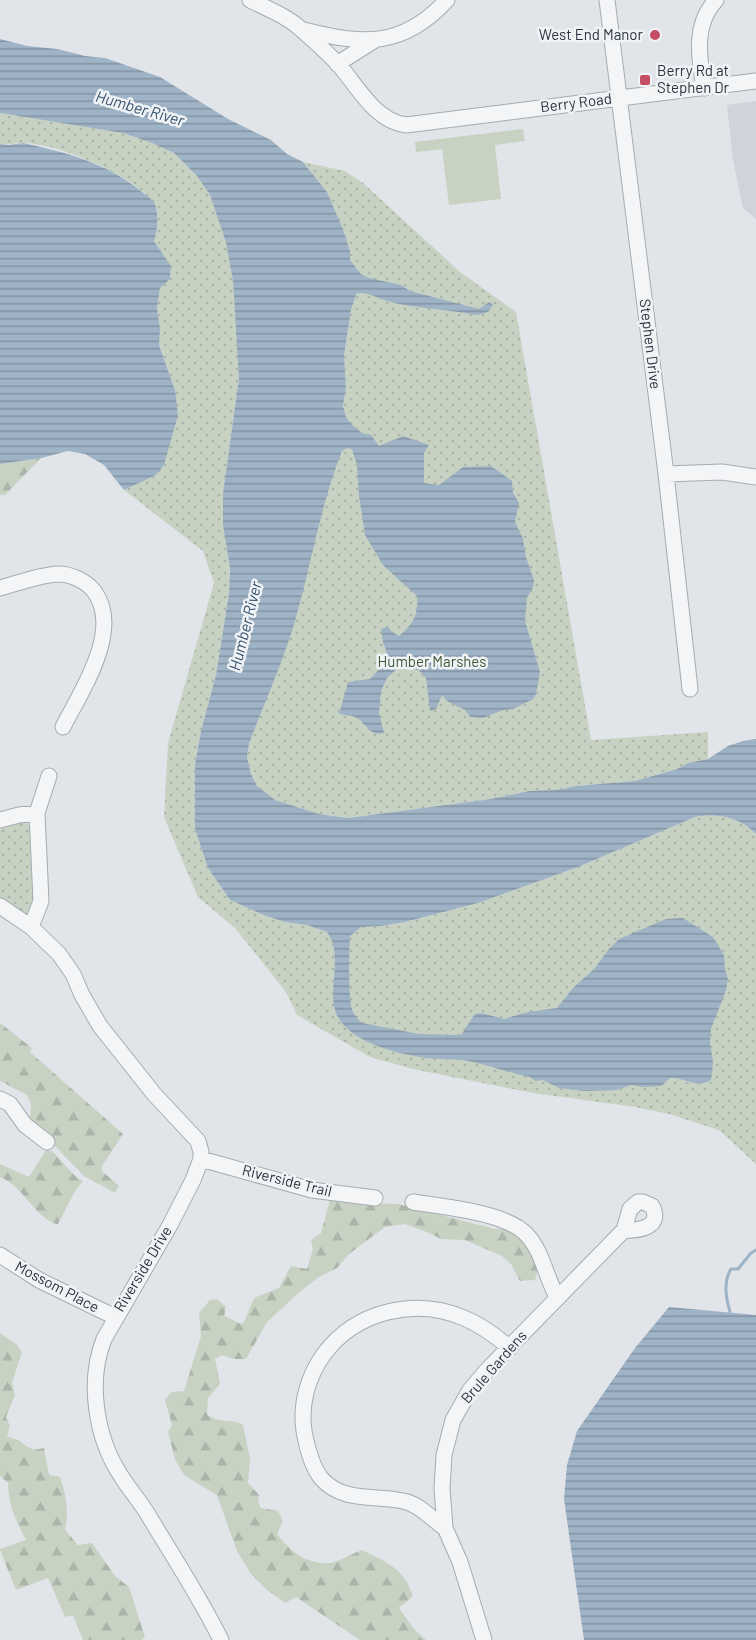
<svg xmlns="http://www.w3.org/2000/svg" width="756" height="1640" font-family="Barlow,sans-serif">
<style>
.built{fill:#cfd3da}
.grass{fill:#c7d2c3}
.forest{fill:url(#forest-firs)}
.park{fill:url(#park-dots)}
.water{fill:url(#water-rules)}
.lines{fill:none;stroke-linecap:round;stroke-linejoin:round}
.stream{stroke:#9fb3c6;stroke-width:3}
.minor-casing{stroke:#a6abb2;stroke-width:17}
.minor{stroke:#f3f5f7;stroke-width:15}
.poi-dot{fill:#c44f64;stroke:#f0f3f6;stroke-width:2}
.labels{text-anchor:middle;stroke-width:5;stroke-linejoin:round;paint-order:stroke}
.poi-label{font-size:15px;fill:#2a333f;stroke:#f0f3f6;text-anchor:end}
.street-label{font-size:15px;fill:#2a333f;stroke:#f0f3f6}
.park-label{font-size:15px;fill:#405a39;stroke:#f0f3f6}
.water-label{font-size:16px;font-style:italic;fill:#385270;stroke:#f0f3f6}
</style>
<defs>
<pattern id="forest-firs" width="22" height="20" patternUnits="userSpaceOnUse" patternTransform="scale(1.5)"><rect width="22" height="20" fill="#c7d2c3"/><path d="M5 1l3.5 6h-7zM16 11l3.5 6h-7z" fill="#abb5a9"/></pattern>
<pattern id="park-dots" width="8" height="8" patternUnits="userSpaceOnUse" patternTransform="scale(1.5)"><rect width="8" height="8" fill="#c7d2c3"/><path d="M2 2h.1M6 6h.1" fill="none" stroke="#abb5a9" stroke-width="1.8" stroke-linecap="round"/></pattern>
<pattern id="water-rules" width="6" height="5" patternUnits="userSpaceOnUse" patternTransform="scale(1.5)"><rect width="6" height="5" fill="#9fb3c6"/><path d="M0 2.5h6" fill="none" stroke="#8292a2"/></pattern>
</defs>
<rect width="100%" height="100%" fill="#e1e4e8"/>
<path class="built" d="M756 101V219L743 208 733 160 727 105Z"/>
<path class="grass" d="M523 129 525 141 495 145 501 199 449 205 442 149 416 152 415 142Z"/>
<path class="forest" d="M41 458 5 495H0V464Z
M0 1023 32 1048 30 1052 123 1134 102 1166V1171L119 1186 115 1193 84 1176 30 1120 31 1104 27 1095 0 1081Z
M46 1150 52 1151 77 1178 83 1181 74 1193 58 1224H56C33 1215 23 1186 0 1177V1164L29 1177Z
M330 1200 365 1203 398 1204 495 1229C520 1226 545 1255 535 1280L520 1281 511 1264 502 1256 465 1240 441 1239 429 1233 405 1224 385 1227 349 1254 337 1268 319 1277 303 1289 267 1322 246 1359H233L222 1355 215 1359 220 1384 208 1398 207 1414C219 1425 230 1417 243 1425L250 1459 248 1483 259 1495 258 1502 261 1508 278 1511 283 1521 277 1534C290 1551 307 1565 330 1563 338 1562 353 1553 362 1550 387 1563 403 1567 413 1596L399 1608 414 1629 426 1640H360L296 1597 285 1603 266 1589 251 1574 237 1551 217 1495 184 1475 175 1459 168 1432 172 1425 165 1400 171 1392 184 1391 201 1336 199 1313 210 1300 217 1299 226 1307 224 1316 241 1324 244 1322 254 1298 279 1288 291 1266 307 1269 313 1249 311 1240 321 1233Z
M0 1333 17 1345 22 1352 12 1383 15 1395 6 1417 10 1426 7 1436C11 1439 18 1439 21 1442 29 1448 32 1451 44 1448L49 1475 60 1477C66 1493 69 1515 65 1530L78 1545 92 1543 115 1576 129 1587 145 1637 141 1640H83L73 1615 65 1617 48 1578 16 1590 0 1550V1549L26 1540C15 1519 9 1507 8 1483L0 1476Z"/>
<path class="park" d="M0 113 123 133 152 143 174 153 197 176 210 195 227 242 233 281 239 358V378L223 493V526L230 568 229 593 216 675 201 731 195 763V829L208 868 230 900 266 916 285 922 307 925 327 932 353 931 361 927 381 926 405 922 478 903 578 867 695 817C718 813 739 817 756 834V1164L719 1130 669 1114 635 1107 533 1093 413 1069 370 1057 297 1015 286 992 235 928 198 897 164 817 168 743 214 583 203 551 124 490 156 475 175 389 159 345 160 329 157 309 160 287 170 279 171 267 154 241C158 229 161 211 152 201 129 173 59 144 23 143 15 143 8 145 0 144Z
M303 162 345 171 363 183 460 272 516 312 591 740 708 732V759L688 763 677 769 635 781 576 786 556 790 529 791 491 799 348 818 319 814 275 801 257 786 251 774 247 757 249 744 297 615 323 504 335 468 342 451 348 447 346 417 343 406 346 388 344 355 351 310 361 274 350 260V251L343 229 327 192Z
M24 822 31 826 34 913 26 916 0 902V827Z"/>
<path class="water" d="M0 39 27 46 57 49 85 56 105 58 160 77 228 119 271 140 287 154 303 162 327 192 343 229 350 251V260L361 274 369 278 401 285 410 291 479 309 489 302 493 305 488 312 477 315C447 309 416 309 387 301 377 298 365 290 356 294L351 310 344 355 346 388 343 406 346 417 351 424 362 433 371 435 379 446 403 436 429 445 424 453V483L439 485 463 467 491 466 512 481 513 493 519 503 515 522 523 539 526 557 534 580 533 587 527 598 525 621 540 672 536 694 533 699 513 709 503 710 483 718 470 717 465 710 447 701 442 695 436 709 430 711 426 678 413 664 398 668 387 678 381 691 379 713 384 733C368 737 367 722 355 717 350 715 344 715 339 714L348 682 370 679 383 665 387 653 383 642 381 629 388 627 392 632 399 636C413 624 419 614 417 596L383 565 365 535 359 496 357 465 352 449 347 448 342 451C321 504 312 560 297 614 285 658 265 701 249 744L247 757 251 774 257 786 275 800 319 814 348 818 491 799 529 791 556 790 576 786 635 781 677 769 688 763 708 759 728 746 743 741 756 739V834C739 817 718 813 695 817L578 867 478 903 405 922 381 926 361 927 350 936C349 948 348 1003 353 1012 355 1016 359 1020 362 1023L419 1034 461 1035 475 1014 481 1013 504 1019 528 1012 557 1008 573 988 595 968 608 950 619 939 666 919 683 918 713 937 724 955 725 969 728 979 726 990 711 1029 710 1042 713 1063 711 1080C697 1089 685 1077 670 1078L661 1086 643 1087 631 1085 617 1090 585 1091 559 1088 543 1080 535 1081 530 1077C509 1073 489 1065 468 1061 455 1058 441 1060 427 1058 399 1054 348 1043 336 1013 327 988 344 955 327 932L307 925 285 922 266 916 230 900 208 868 195 829V764L201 731 216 675 229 593 230 568 223 526V493L239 378 233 281 226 242 210 195 197 176 174 153 152 143 123 133 0 113Z
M23 143C65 152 108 163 142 192 146 195 152 199 155 204 159 217 158 229 154 241L171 266 170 279 160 288 157 308 160 329 159 345 175 390 178 415 164 465 156 475 124 490 104 465 85 454 68 451 41 458 0 464V144L9 145Z
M669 1307 756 1315V1640H584L564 1499 567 1465 577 1431 635 1348Z"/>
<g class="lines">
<path class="stream" d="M730 1312C726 1298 723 1282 731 1269H738L751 1253 756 1250"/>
<g class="minor-casing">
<path id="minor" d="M250 0C268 9 287 16 302 30 314 41 328 53 339 65 358 87 375 121 406 125L756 81
M607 0 666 474 690 689
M304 30C363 45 403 48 447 0
M337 64 375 40
M704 88C699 57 693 25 716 0
M666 474 722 472 756 477
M0 588C19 583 39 575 58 574 71 574 86 581 94 591 123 630 81 691 63 727
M0 820 19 815 37 813
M0 906 31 927 59 954 73 974 82 995 100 1026 154 1094 198 1141 201 1152V1159L193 1180 170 1225 104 1339C87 1382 96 1438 121 1476 129 1489 139 1500 147 1513 172 1555 200 1597 221 1640
M31 927 41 901 37 813 49 776
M0 1099 10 1104 25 1125 47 1142
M201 1159 312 1190 375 1198
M413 1202C443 1207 506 1212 527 1235 542 1251 546 1277 557 1297
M638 1202H643L652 1206C663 1227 639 1231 624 1230L630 1209Z
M0 1255 39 1280 115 1317
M445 1528C433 1520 421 1506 407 1502 379 1494 343 1504 321 1478 311 1465 307 1447 304 1431 300 1404 308 1376 324 1354 356 1311 415 1297 464 1318 481 1325 496 1336 510 1348
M484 1640 460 1562 445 1528 442 1488 444 1455 453 1420 470 1390 488 1369 624 1230"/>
</g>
<use href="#minor" class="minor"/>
</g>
<g class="poi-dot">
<circle cx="655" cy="35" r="6"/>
<rect x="639" y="74" width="12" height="12" rx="3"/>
</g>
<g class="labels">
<g class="poi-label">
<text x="643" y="40">West End Manor</text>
<text x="657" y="76" text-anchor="start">Berry Rd at<tspan x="657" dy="17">Stephen Dr</tspan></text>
</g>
<g class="street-label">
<text transform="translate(576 103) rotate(-7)" y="5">Berry Road</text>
<text transform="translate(650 344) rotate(83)" y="5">Stephen Drive</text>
<text transform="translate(287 1181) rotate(14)" y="5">Riverside Trail</text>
<text transform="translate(143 1269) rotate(-59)" y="5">Riverside Drive</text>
<text transform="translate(57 1287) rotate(28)" y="5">Mossom Place</text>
<text transform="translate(494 1367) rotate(-49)" y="5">Brule Gardens</text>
</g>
<g class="park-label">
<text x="432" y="667">Humber Marshes</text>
</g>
<g class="water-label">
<text transform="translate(140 108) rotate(16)" y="6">Humber River</text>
<text transform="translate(245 626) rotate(-76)" y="6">Humber River</text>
</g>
</g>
</svg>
